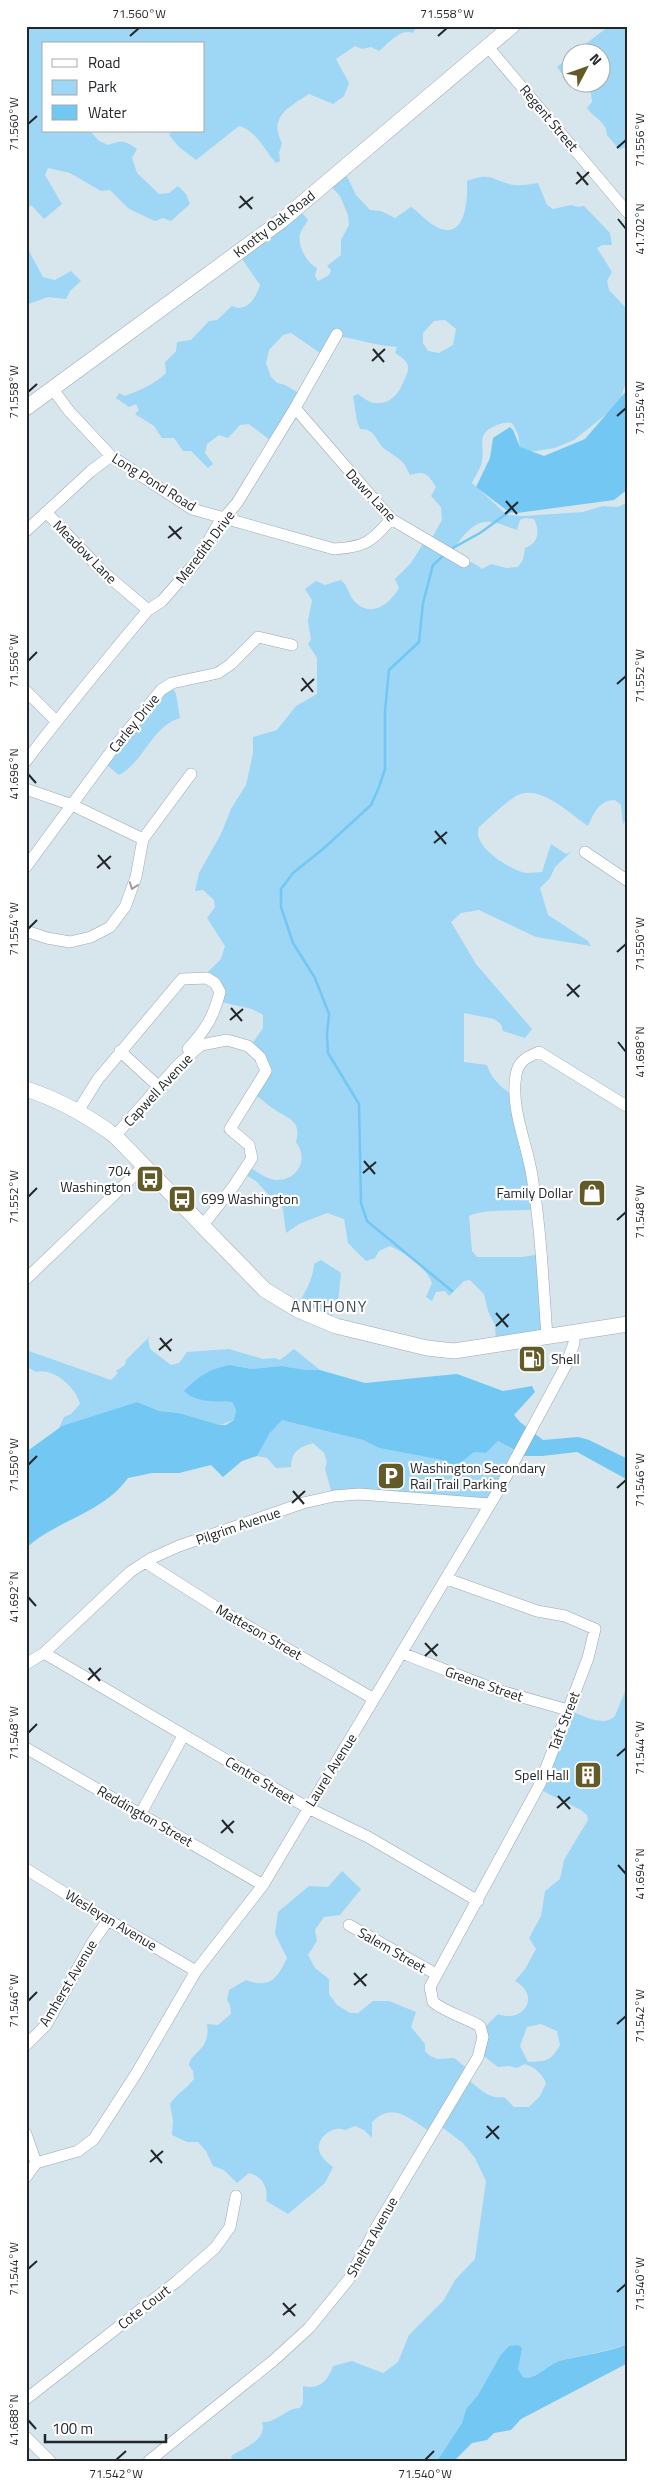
<svg xmlns="http://www.w3.org/2000/svg" width="654" height="2487" font-family="'Titillium Web',sans-serif">
<style>
.green{fill:#9ed6f5;fill-rule:evenodd}
.water{fill:#72c7f3}
.lines{fill:none;stroke-linecap:round;stroke-linejoin:round}
.stream{stroke:#72c7f3;stroke-width:2.5}
.minor-casing{stroke:#9ba8b0;stroke-width:12}
.major-casing{stroke:#9ba8b0;stroke-width:16}
.minor{stroke:#fff;stroke-width:11}
.major{stroke:#fff;stroke-width:15}
.oneway{stroke:#9c9e9f}
.ticks{fill:none;stroke:#22272a;stroke-width:2}
.labels{text-anchor:middle;stroke-width:4.5;stroke-linejoin:round;paint-order:stroke}
.street-label{font-size:14px;fill:#22272a;stroke:#fff}
.poi-label{font-size:14px;fill:#22272a;stroke:#fff;text-anchor:end}
.quarter-label{font-size:16px;letter-spacing:1px;fill:#445056;stroke:#fff}
.neatline{fill:none;stroke:#22272a;stroke-width:2}
.ticks-label{font-size:12px;text-anchor:middle;fill:#22272a}
</style>
<rect width="100%" height="100%" fill="#d7e5ed"/>
<path class="green" d="M26 26H417L413 33C400 28 388 44 379 51L371 47 362 49 355 46 336 59 349 83 344 96 333 104 309 94C289 107 268 117 282 143L279 153 280 161 276 163C265 151 256 130 239 126L196 160 179 147 169 135 173 131H204V44H44V131H90L99 141 108 145C121 140 125 140 137 149L132 158 137 173 159 194 169 193 178 186 186 194 190 204 171 221 163 218 155 221 129 209 110 190 101 191 70 173 48 168 45 175 62 204 44 219 32 206H26Z
M609 26H628V147L619 149 607 135C607 122 594 118 587 108L592 102 591 93 580 83 571 86 557 67 571 56 572 82H602V52H575Z
M344 170 356 195 370 210 381 211 395 218 411 207C419 212 425 220 433 225 465 245 468 202 467 181 493 171 491 181 514 185 521 186 531 184 538 183L547 205 553 209 571 205 578 207 584 206 610 233 612 245H602L597 248 612 272 607 281 609 290 628 310V376L619 404 574 440 555 448 529 452 520 447 518 434 512 423C506 422 503 423 497 425 475 434 485 443 482 461 481 468 475 476 472 483L507 515 523 516 583 512 603 506 618 507 628 502V816L623 824 621 805 615 800C599 800 594 813 588 826 569 813 539 783 516 796 503 804 491 817 479 827 471 845 506 867 522 872 527 874 536 872 542 872L551 844 566 854 571 852 555 867 550 878 540 888 548 915 588 941 591 946 536 937 479 910 461 913 451 922 476 964 532 1029 525 1038 503 1031 501 1024 494 1019 464 1013V1062L487 1065C490 1077 502 1089 513 1095L536 1209C518 1212 482 1208 469 1216L472 1251 477 1257H523L540 1254 548 1334 496 1344 495 1325 488 1311 484 1294 470 1280 464 1281 449 1296 445 1291 436 1292 432 1301 426 1297 432 1283C425 1266 407 1254 390 1246L379 1251 375 1258 366 1261 348 1243 344 1219 327 1213 299 1224 286 1233 283 1209 280 1204 276 1203 256 1181 244 1174 247 1166C255 1170 268 1180 276 1180 298 1181 309 1159 296 1142 302 1120 288 1119 274 1109 267 1105 262 1099 255 1095L267 1071 250 1047 263 1028V1015L252 1009 217 1001V992L210 982 200 980 221 959 225 946 207 918 215 907 214 900 203 890 195 891 199 873 221 834 231 809 246 785 253 753V737L277 730 296 706 317 694V658L308 644 311 640 308 621 312 600 305 589 316 581 325 585 341 580C348 585 349 597 356 603 372 618 391 603 399 588L395 579 411 563 424 542 430 541 442 520 441 507 431 496 436 487C428 474 425 470 410 475 403 459 399 459 386 450 375 442 376 428 360 429L357 421 353 396 358 394C362 397 370 403 375 403 388 405 398 395 402 385 409 369 414 365 395 353L397 347C376 346 358 339 337 336L323 355 291 333 283 335 269 350 266 363 271 377 277 383 285 385 302 395 271 441 249 424 240 425 228 438 219 435 207 444 205 453 213 464 208 468 191 451H183L174 438H162L154 426 135 414 139 410 136 404 129 407 116 398 119 393 125 396C140 390 154 385 166 373L165 362 176 351 177 342 191 340 209 321 217 320 232 306C247 313 256 298 260 285L238 253 298 208 308 220C306 224 301 230 300 234 297 246 307 263 317 268L315 276 318 281 329 275 331 270 327 266 341 255V240L349 225 348 215 340 196 328 183ZM445 320 456 329 453 345 439 353 428 351 423 343V333L434 321ZM525 518 534 519C540 531 539 543 525 548L523 560 518 567 506 568 491 564 482 569C473 561 462 560 452 553 459 540 473 520 490 522 499 522 509 528 517 530L520 520Z
M26 241 30 253 43 277 55 280 71 271 81 281 70 291 66 299 48 297 26 305Z
M171 684 176 694 180 718C151 727 145 761 119 775L107 765Z
M321 1260 341 1273 338 1303 330 1320 297 1309C303 1293 313 1282 314 1264Z
M151 1335 148 1339 150 1349 171 1365 179 1363 187 1352 229 1349 263 1359 275 1358 280 1360 294 1349 320 1370H306L281 1366 252 1369 230 1365 203 1400 232 1402 236 1410 234 1420 220 1425 179 1413 161 1411 137 1402 59 1428 64 1417 71 1414 80 1404C76 1387 53 1367 36 1372L26 1366V1350L111 1380 118 1373 116 1371 125 1365 126 1360Z
M282 1419 363 1440 379 1448 442 1460 455 1466 474 1452 486 1453 498 1441 518 1453 491 1502 332 1494 325 1469 327 1462 324 1453 313 1443C298 1448 292 1451 291 1467L276 1468 267 1458 257 1456 270 1433Z
M628 1684V2343C620 2349 574 2357 559 2361 548 2365 540 2374 528 2378L523 2377 518 2369 500 2356 478 2395 466 2409 462 2423 437 2461H233L231 2456C242 2449 268 2440 262 2422 278 2423 285 2408 300 2408L303 2403V2386C319 2390 328 2381 333 2366L352 2361 383 2373 398 2362 409 2335 444 2300 455 2280 475 2259 486 2181 475 2158 463 2143 439 2125 431 2132C410 2120 394 2100 372 2122V2138L364 2130 355 2126 345 2130C332 2124 312 2141 321 2155 324 2160 329 2164 333 2167L325 2183 288 2214 266 2201C269 2188 262 2176 249 2173L237 2183 224 2170 213 2166 206 2151 198 2142H187L172 2135 173 2121 170 2104C177 2094 186 2089 194 2079L193 2071 189 2065C191 2051 211 2051 207 2024L218 2025 231 2014 230 2005 227 2000 229 1990 246 1980C270 1989 277 1979 287 1958L275 1934 278 1912 309 1886 328 1887 342 1871 361 1889 340 1915 324 1917 315 1930 317 1941 308 1955 315 1968 329 1979V1994L337 2005 350 2013H358L373 2001H389L416 2012 411 2027 425 2044V2051L430 2056 438 2059 454 2058 469 2070 466 2079C480 2087 487 2100 504 2097L514 2107H529L540 2096 546 2083C541 2072 535 2068 525 2064L517 2068 509 2066 498 2067 481 2054 482 2030 498 2014C523 2024 542 1996 515 1981L525 1969 536 1949 529 1938 541 1916 545 1891 560 1879 564 1860 588 1820 587 1815 581 1810 537 1788 568 1710C582 1715 604 1728 615 1716ZM541 2024 557 2031 560 2045C551 2062 545 2061 528 2062L520 2046 527 2027Z"/>
<path class="water" d="M628 389V489L614 500 517 513 509 512 476 487 490 458 493 438 510 427 513 430 520 447 544 456 585 439Z
M230 1365 252 1369 281 1366 306 1370H320L365 1383 457 1374 503 1391 532 1386 535 1392 514 1415 520 1422 543 1440 578 1437 589 1440 628 1459V1480L577 1452 542 1456H525L498 1441 486 1453 474 1452 455 1467 442 1460 379 1448 363 1440 282 1420 270 1433 257 1456 242 1461 223 1477 211 1465 179 1473H152L128 1478C103 1513 57 1520 26 1548V1452L62 1426 137 1402 160 1411 179 1413 220 1425H226L234 1420 236 1410 232 1402C215 1401 197 1403 184 1391 199 1376 209 1369 230 1365Z
M628 2343 626 2364 521 2419 511 2430 494 2433 487 2440 472 2443 454 2461H437L462 2423 466 2409 478 2395 500 2356 509 2346 518 2345 522 2348 518 2369 523 2377 528 2378C540 2375 548 2365 559 2361 574 2357 620 2350 628 2343Z"/>
<g class="lines">
<path class="stream" d="M451 549 480 533 509 512
M445 554 433 565 423 603 419 642 389 670 385 711V769L379 787 371 805 323 849 293 873 281 889V907L293 943 315 978 329 1014 327 1034 328 1053 359 1104 361 1203 367 1221 452 1291"/>
<g class="minor-casing">
<path id="minor" d="M488 47 628 213
M52 388 69 411 111 456 192 509 334 549C364 547 371 543 391 519
M295 408 391 519 464 562
M46 512 102 571 148 610
M26 531 91 471 111 456
M26 691 56 721
M26 761C65 710 106 660 148 610L162 601 196 562 217 526 237 503 295 408 337 334
M26 789 72 805 143 839
M585 852 628 881
M26 867 115 746 161 690 172 683 218 673 231 664 258 637 292 645
M26 931 47 938 70 942 91 937 110 927 125 907 136 877 143 839 191 774
M120 1051 159 1087
M78 1111 98 1079 182 979 207 978 215 983 220 992C213 1018 206 1029 188 1049
M115 1136 178 1065 201 1045 227 1040 248 1046 260 1057 266 1071 230 1129 249 1145 252 1158 233 1187 202 1226
M26 1279 144 1166
M547 1336C543 1283 541 1229 532 1176 527 1143 510 1108 516 1075 518 1061 527 1057 539 1052L628 1107
M145 1562 227 1614 374 1699
M44 1653 308 1808 368 1837 478 1901
M402 1653 497 1690 568 1710
M26 1664 44 1653 130 1572 150 1559 179 1546 303 1503 334 1496 359 1494 490 1504
M26 1748 263 1885
M141 1813 183 1736
M26 1869 108 1920 196 1971
M349 1925 436 1974
M26 2045 46 2025 92 1943 108 1920
M26 2134 36 2163 26 2177
M36 2163 78 2151 94 2139 136 2074 196 1971 263 1885 501 1486 566 1365 574 1343V1332
M26 2399 176 2282 215 2248 230 2227 236 2196
M26 2437 50 2461
M149 2461 274 2360 309 2328 349 2279 377 2226 478 2057 483 2037 480 2026C464 2017 447 2013 433 2002L430 1987 540 1784 588 1658 595 1629 565 1616 537 1611 447 1579"/>
</g>
<g class="major-casing">
<path id="major" d="M26 408 281 221 512 26
M26 1089C60 1100 87 1115 115 1136L265 1290 298 1310 336 1326 427 1348 454 1351 628 1324"/>
</g>
<use href="#minor" class="minor"/>
<use href="#major" class="major"/>
</g>
<defs><path id="oneway-chevron" d="M-2-3.5L2.5 0L-2 3.5" fill="none" stroke-width="1.6" stroke-linecap="round" stroke-linejoin="round" transform="scale(1.25)"/></defs>
<use class="oneway" href="#oneway-chevron" transform="translate(133 886) rotate(110)"/>
<path class="ticks" d="M130 36 139 28M438 36 447 28M28 124 37 116M617 148 626 140M577 172 588 185M576 184 589 172M240 196 252 209M239 208 253 197M618 219 626 229M373 349 384 362M372 361 385 349M28 392 37 384M617 416 626 408M506 501 517 514M505 514 518 502M169 526 181 539M168 538 182 527M28 661 37 652M302 678 313 692M617 684 626 676M301 691 314 679M28 774 36 783M435 831 446 844M434 843 447 832M98 855 110 869M97 868 111 856M28 929 37 920M617 952 626 944M567 984 579 997M567 996 580 985M231 1008 242 1021M230 1020 243 1009M618 1042 626 1052M364 1161 375 1174M363 1173 376 1162M28 1197 37 1188M617 1220 626 1212M496 1313 508 1327M496 1326 509 1314M160 1338 171 1351M159 1350 172 1339M28 1465 37 1456M617 1488 626 1480M293 1491 304 1504M292 1503 305 1491M28 1597 36 1606M425 1643 437 1656M425 1656 438 1644M89 1668 100 1681M88 1680 101 1668M28 1733 37 1724M617 1756 626 1748M558 1796 570 1809M557 1808 570 1797M222 1820 233 1833M221 1833 234 1821M618 1865 626 1874M354 1973 366 1986M354 1985 367 1974M28 2001 37 1992M617 2024 626 2016M487 2126 499 2139M486 2138 499 2126M151 2150 162 2163M150 2162 163 2151M28 2269 37 2261M617 2292 626 2284M283 2303 295 2316M283 2315 296 2304M28 2420 36 2429M116 2460 126 2451M425 2460 434 2451"/>
<defs>
<g id="bus-square" transform="scale(1.4375)"><rect x="-9" y="-9" width="18" height="18" rx="4" fill="#625b27" stroke="#fff"/><path d="M-5-6H5V4H4V6H2V4H-2V6H-4V4H-5ZM-3.5-4V0h7V-4ZM-3.5 1.2v1.5H-2V1.2ZM2 1.2v1.5H3.5V1.2Z" fill="#fff"/></g>
<g id="shop-square" transform="scale(1.4375)"><rect x="-9" y="-9" width="18" height="18" rx="4" fill="#625b27" stroke="#fff"/><path d="M-5-2.5h2.3a2.7 3.5 0 0 1 5.4 0H5L5.5 6h-11ZM-1.5-2.5h3a1.5 2.3 0 0 0-3 0Z" fill="#fff"/></g>
<g id="fuel-square" transform="scale(1.4375)"><rect x="-9" y="-9" width="18" height="18" rx="4" fill="#625b27" stroke="#fff"/><path d="M-5.5-6h7V0h2V4h1.3V-2.5L3-4.5l.8-.8L6-3V5H2.5V1h-1V6h-7ZM-4.2-4.7v3.2H.2V-4.7Z" fill="#fff"/></g>
<g id="parking-square" transform="scale(1.4375)"><rect x="-9" y="-9" width="18" height="18" rx="4" fill="#625b27" stroke="#fff"/><path d="M-3.5-5.5H1a3.5 3.5 0 0 1 0 7H-1V5.5H-3.5ZM-1-3.4V-.6H.8a1.4 1.4 0 0 0 0-2.8Z" fill="#fff"/></g>
<g id="building-square" transform="scale(1.4375)"><rect x="-9" y="-9" width="18" height="18" rx="4" fill="#625b27" stroke="#fff"/><path d="M-4-6H4V6H1V3H-1V6H-4ZM-2.5-4.3h1.7v1.8h-1.7ZM.8-4.3h1.7v1.8H.8ZM-2.5-1h1.7V.8h-1.7ZM.8-1h1.7V.8H.8Z" fill="#fff"/></g>
</defs>
<g fill-rule="evenodd">
<use href="#bus-square" x="150" y="1179"/>
<use href="#shop-square" x="592" y="1193"/>
<use href="#bus-square" x="182" y="1199"/>
<use href="#fuel-square" x="532" y="1359"/>
<use href="#parking-square" x="391" y="1476"/>
<use href="#building-square" x="588" y="1775"/>
</g>
<g class="labels">
<g class="street-label">
<text transform="translate(549 118) rotate(50)" y="5">Regent Street</text>
<text transform="translate(274 224) rotate(-38)" y="5">Knotty Oak Road</text>
<text transform="translate(154 482) rotate(32)" y="5">Long Pond Road</text>
<text transform="translate(371 495) rotate(47)" y="5">Dawn Lane</text>
<text transform="translate(205 547) rotate(-53)" y="5">Meredith Drive</text>
<text transform="translate(85 552) rotate(45)" y="5">Meadow Lane</text>
<text transform="translate(134 723) rotate(-51)" y="5">Carley Drive</text>
<text transform="translate(158 1090) rotate(-47)" y="5">Capwell Avenue</text>
<text transform="translate(238 1526) rotate(-19)" y="5">Pilgrim Avenue</text>
<text transform="translate(259 1632) rotate(30)" y="5">Matteson Street</text>
<text transform="translate(484 1684) rotate(19)" y="5">Greene Street</text>
<text transform="translate(564 1721) rotate(-69)" y="5">Taft Street</text>
<text transform="translate(331 1770) rotate(-58)" y="5">Laurel Avenue</text>
<text transform="translate(260 1780) rotate(31)" y="5">Centre Street</text>
<text transform="translate(145 1816) rotate(30)" y="5">Reddington Street</text>
<text transform="translate(111 1920) rotate(31)" y="5">Wesleyan Avenue</text>
<text transform="translate(392 1950) rotate(30)" y="5">Salem Street</text>
<text transform="translate(68 1983) rotate(-59)" y="5">Amherst Avenue</text>
<text transform="translate(372 2237) rotate(-61)" y="5">Sheltra Avenue</text>
<text transform="translate(144 2307) rotate(-38)" y="5">Cote Court</text>
</g>
<g class="poi-label">
<text x="131" y="1176">704<tspan x="131" dy="16">Washington</tspan></text>
<text x="573" y="1198">Family Dollar</text>
<text x="201" y="1204" text-anchor="start">699 Washington</text>
<text x="551" y="1364" text-anchor="start">Shell</text>
<text x="410" y="1473" text-anchor="start">Washington Secondary<tspan x="410" dy="16">Rail Trail Parking</tspan></text>
<text x="569" y="1780">Spell Hall</text>
</g>
<g class="quarter-label">
<text x="329" y="1312">ANTHONY</text>
</g>
</g>
<rect width="654" height="2487" fill="none" stroke="#ffffff" stroke-width="55"/>
<rect x="42" y="42" width="162" height="90" fill="#ffffff" stroke="#a7a9aa"/>
<rect x="52" y="59" width="25" height="8" fill="#ffffff" stroke="#a7a9aa"/>
<text x="88" y="68" font-size="15" fill="#22272a">Road</text>
<rect x="52" y="80" width="25" height="15" fill="#9ed6f5" stroke="#a7a9aa"/>
<text x="88" y="92" font-size="15" fill="#22272a">Park</text>
<rect x="52" y="105" width="25" height="15" fill="#72c7f3" stroke="#a7a9aa"/>
<text x="88" y="118" font-size="15" fill="#22272a">Water</text>
<g transform="translate(586 68) rotate(49)"><circle r="24" fill="#ffffff" stroke="#a7a9aa"/>
<path d="M0-4L9 19L0 12L-9 19Z" fill="#625b27"/>
<text y="-8" font-size="14" font-weight="bold" text-anchor="middle" fill="#22272a">N</text>
</g>
<path d="M45 2434v8h121v-8" fill="none" stroke="#22272a" stroke-width="2.5"/>
<text x="52" y="2434" font-size="15" fill="#22272a" stroke="#ffffff" stroke-width="4" paint-order="stroke">100 m</text>
<rect x="28" y="28" width="598" height="2432" class="neatline"/>
<g class="ticks-label">
<text x="139" y="18">71.560°W</text>
<text x="447" y="18">71.558°W</text>
<text transform="translate(14 124) rotate(-90)" y="4">71.560°W</text>
<text transform="translate(640 140) rotate(-90)" y="4">71.556°W</text>
<text transform="translate(640 229) rotate(-90)" y="4">41.702°N</text>
<text transform="translate(14 392) rotate(-90)" y="4">71.558°W</text>
<text transform="translate(640 408) rotate(-90)" y="4">71.554°W</text>
<text transform="translate(14 661) rotate(-90)" y="4">71.556°W</text>
<text transform="translate(640 676) rotate(-90)" y="4">71.552°W</text>
<text transform="translate(14 774) rotate(-90)" y="4">41.696°N</text>
<text transform="translate(14 929) rotate(-90)" y="4">71.554°W</text>
<text transform="translate(640 944) rotate(-90)" y="4">71.550°W</text>
<text transform="translate(640 1052) rotate(-90)" y="4">41.698°N</text>
<text transform="translate(14 1197) rotate(-90)" y="4">71.552°W</text>
<text transform="translate(640 1212) rotate(-90)" y="4">71.548°W</text>
<text transform="translate(14 1465) rotate(-90)" y="4">71.550°W</text>
<text transform="translate(640 1480) rotate(-90)" y="4">71.546°W</text>
<text transform="translate(14 1597) rotate(-90)" y="4">41.692°N</text>
<text transform="translate(14 1733) rotate(-90)" y="4">71.548°W</text>
<text transform="translate(640 1748) rotate(-90)" y="4">71.544°W</text>
<text transform="translate(640 1874) rotate(-90)" y="4">41.694°N</text>
<text transform="translate(14 2001) rotate(-90)" y="4">71.546°W</text>
<text transform="translate(640 2016) rotate(-90)" y="4">71.542°W</text>
<text transform="translate(14 2269) rotate(-90)" y="4">71.544°W</text>
<text transform="translate(640 2284) rotate(-90)" y="4">71.540°W</text>
<text transform="translate(14 2420) rotate(-90)" y="4">41.688°N</text>
<text x="116" y="2478">71.542°W</text>
<text x="425" y="2478">71.540°W</text>
</g>
</svg>
